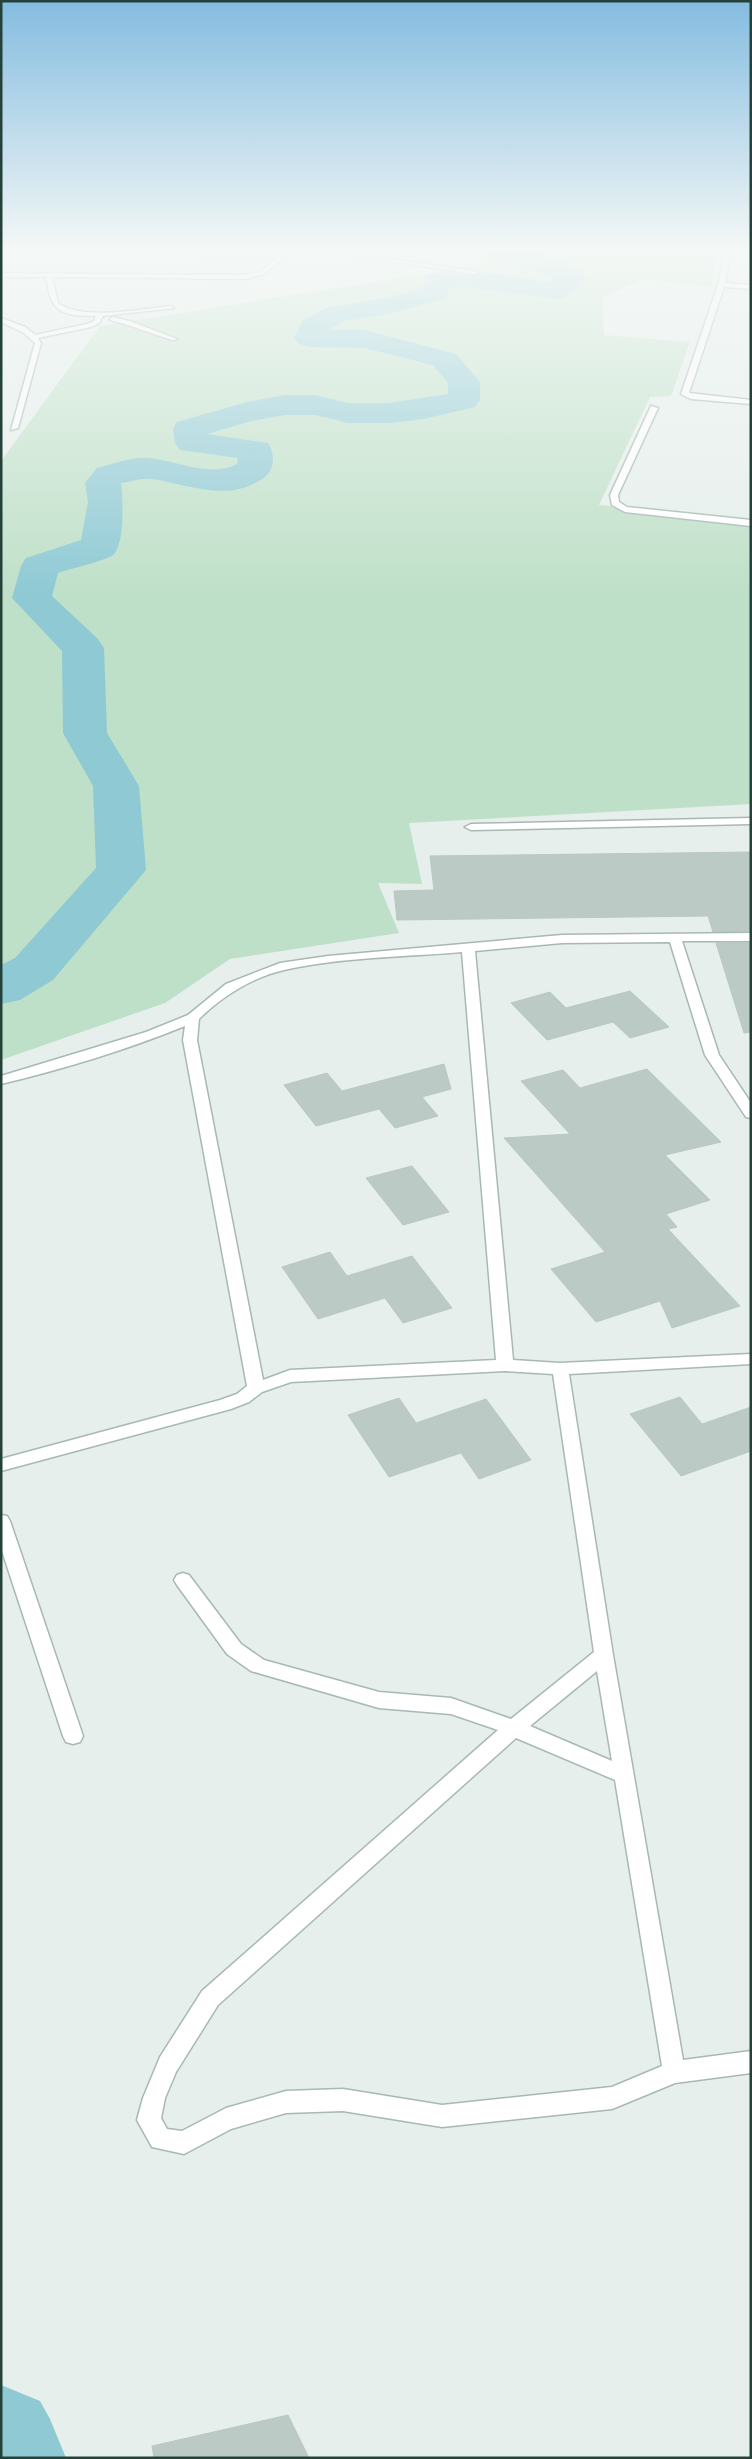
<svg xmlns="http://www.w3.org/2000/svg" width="752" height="2459" font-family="Inter,sans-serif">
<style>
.green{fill:#bfe0c8}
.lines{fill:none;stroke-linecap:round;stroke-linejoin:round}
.river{fill:#8ec9d4;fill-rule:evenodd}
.building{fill:#bbcac4;stroke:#b8c9c2}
.street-casing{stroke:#a8b8b2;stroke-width:3}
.street{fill:#fff;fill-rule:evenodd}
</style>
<rect width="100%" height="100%" fill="#e6efeb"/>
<path class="green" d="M489 251H717L711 287 642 279 602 298 604 335 690 342 671 396 650 397 599 505 751 520V804L409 823 422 884 378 883 399 933 230 959 165 1003 1 1060V461L100 326 486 264Z"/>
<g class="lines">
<path class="river" d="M487 251H531L582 271 586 277 566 297 556 299 463 287 450 288 445 299 389 314 344 321 329 330H364L456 354 480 382V400L475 407 424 419 389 423H348L315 415H285L252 421 207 434 268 443C273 450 275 463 270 471 266 477 261 480 255 483 223 501 184 483 151 479 142 478 130 482 121 483 123 498 125 545 113 555 105 561 69 569 58 573L52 596 98 639 104 648 107 733 139 786 146 870 53 980 20 1000 1 1004V965L15 958 96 868 93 786 63 733 62 651 12 598 21 566 26 558 81 540 88 502 85 483 97 468C112 464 134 456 150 458 177 461 212 478 237 464L238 458 180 450 175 443 173 429 177 422 247 402 285 395H315L348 403H389L448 394V383L434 366 413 360 364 348 309 347 299 344 294 338 302 321 326 308 387 298 423 288 428 275C467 265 511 277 550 282L553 279 512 262 491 257Z
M1 2385 40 2401 50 2419 66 2458H1Z"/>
</g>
<path class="building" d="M751 852V931L713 932 708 916 397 920 394 891 434 890 430 856Z
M716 943H751V1032L744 1033Z
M630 991 669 1027 630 1038 613 1022 547 1040 511 1003 550 992 566 1008Z
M444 1064 451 1089 422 1097 438 1116 395 1128 379 1109 316 1126 284 1085 327 1073 342 1091Z
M647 1069 721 1142 665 1155 710 1200 666 1214 677 1227 668 1229 740 1306 672 1328 660 1301 596 1322 551 1269 605 1252 504 1138 570 1134 521 1081 563 1070 580 1088Z
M412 1166 449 1212 403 1225 366 1178Z
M330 1252 347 1276 412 1256 452 1308 403 1323 385 1298 318 1319 282 1267Z
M680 1397 702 1424 751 1407V1451L681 1476 630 1414Z
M399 1398 416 1423 486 1399 531 1460 479 1479 461 1453 389 1477 348 1415Z
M288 2415 309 2458H154L152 2446Z"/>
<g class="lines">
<g class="street-casing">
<path id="street" d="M92 251 283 253 292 251 264 274 245 279 52 277 58 303C79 321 145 309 171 306L174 308 103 316 99 323 91 327 38 338 41 343 18 428 11 430 35 343 24 333 1 322V318L25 327 35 335 87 324 94 321 96 316C60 315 52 314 46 277H1V273L245 275 260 272 278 257 95 253Z
M325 251H340L478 272 475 274Z
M725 251H731L725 283 751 285V289L724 287 689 393 751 400V404L691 399 681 394 718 285Z
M112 317 129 321 177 339 172 340 125 324 110 320Z
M651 406 658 408 618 495 619 502 627 507 751 520V526L625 512 612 505 610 495Z
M751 818V824L471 830 465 827 471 824Z
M751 933V941H682L719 1055 751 1103V1118L746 1117 705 1055 670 942 562 943 475 951 513 1360 560 1363 751 1354V1364L569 1374 613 1655 683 2060 751 2051V2073L675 2083 612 2109 442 2127 343 2111 286 2113 231 2129 184 2154 152 2147 137 2120 143 2098 160 2057 202 1991 498 1730 451 1714 379 1708 251 1671 227 1654 177 1585 174 1580 177 1575 183 1573 189 1575 241 1644 264 1660 379 1692 451 1698 511 1719 594 1652 553 1374 505 1371 291 1382 262 1392 249 1402 231 1409 1 1471V1459L220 1400 237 1394 247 1386 183 1040 185 1026C126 1050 63 1069 1 1084V1076L146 1032 188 1015 226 984 280 963 328 956 562 935ZM462 952 496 1360 290 1370 263 1380 197 1040 199 1019C222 996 253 977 284 970 341 957 404 957 462 952ZM597 1671 612 1761 530 1726ZM516 1738 615 1780 662 2066 612 2087 442 2105 343 2089 286 2091 226 2108 182 2131 167 2129 161 2118 165 2098 176 2072 218 2005Z
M1 1515 7 1516 10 1521 83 1736 80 1742 73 1744 66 1742 63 1736 1 1548Z"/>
</g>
<use href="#street" class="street"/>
</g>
<linearGradient id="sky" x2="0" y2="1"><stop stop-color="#84bce0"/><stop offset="0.42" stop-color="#f4f8f6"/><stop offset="1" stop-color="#f4f8f6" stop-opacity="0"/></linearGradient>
<rect width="752" height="595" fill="url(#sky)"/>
<rect width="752" height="2459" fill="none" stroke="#24423a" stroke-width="5"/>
</svg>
